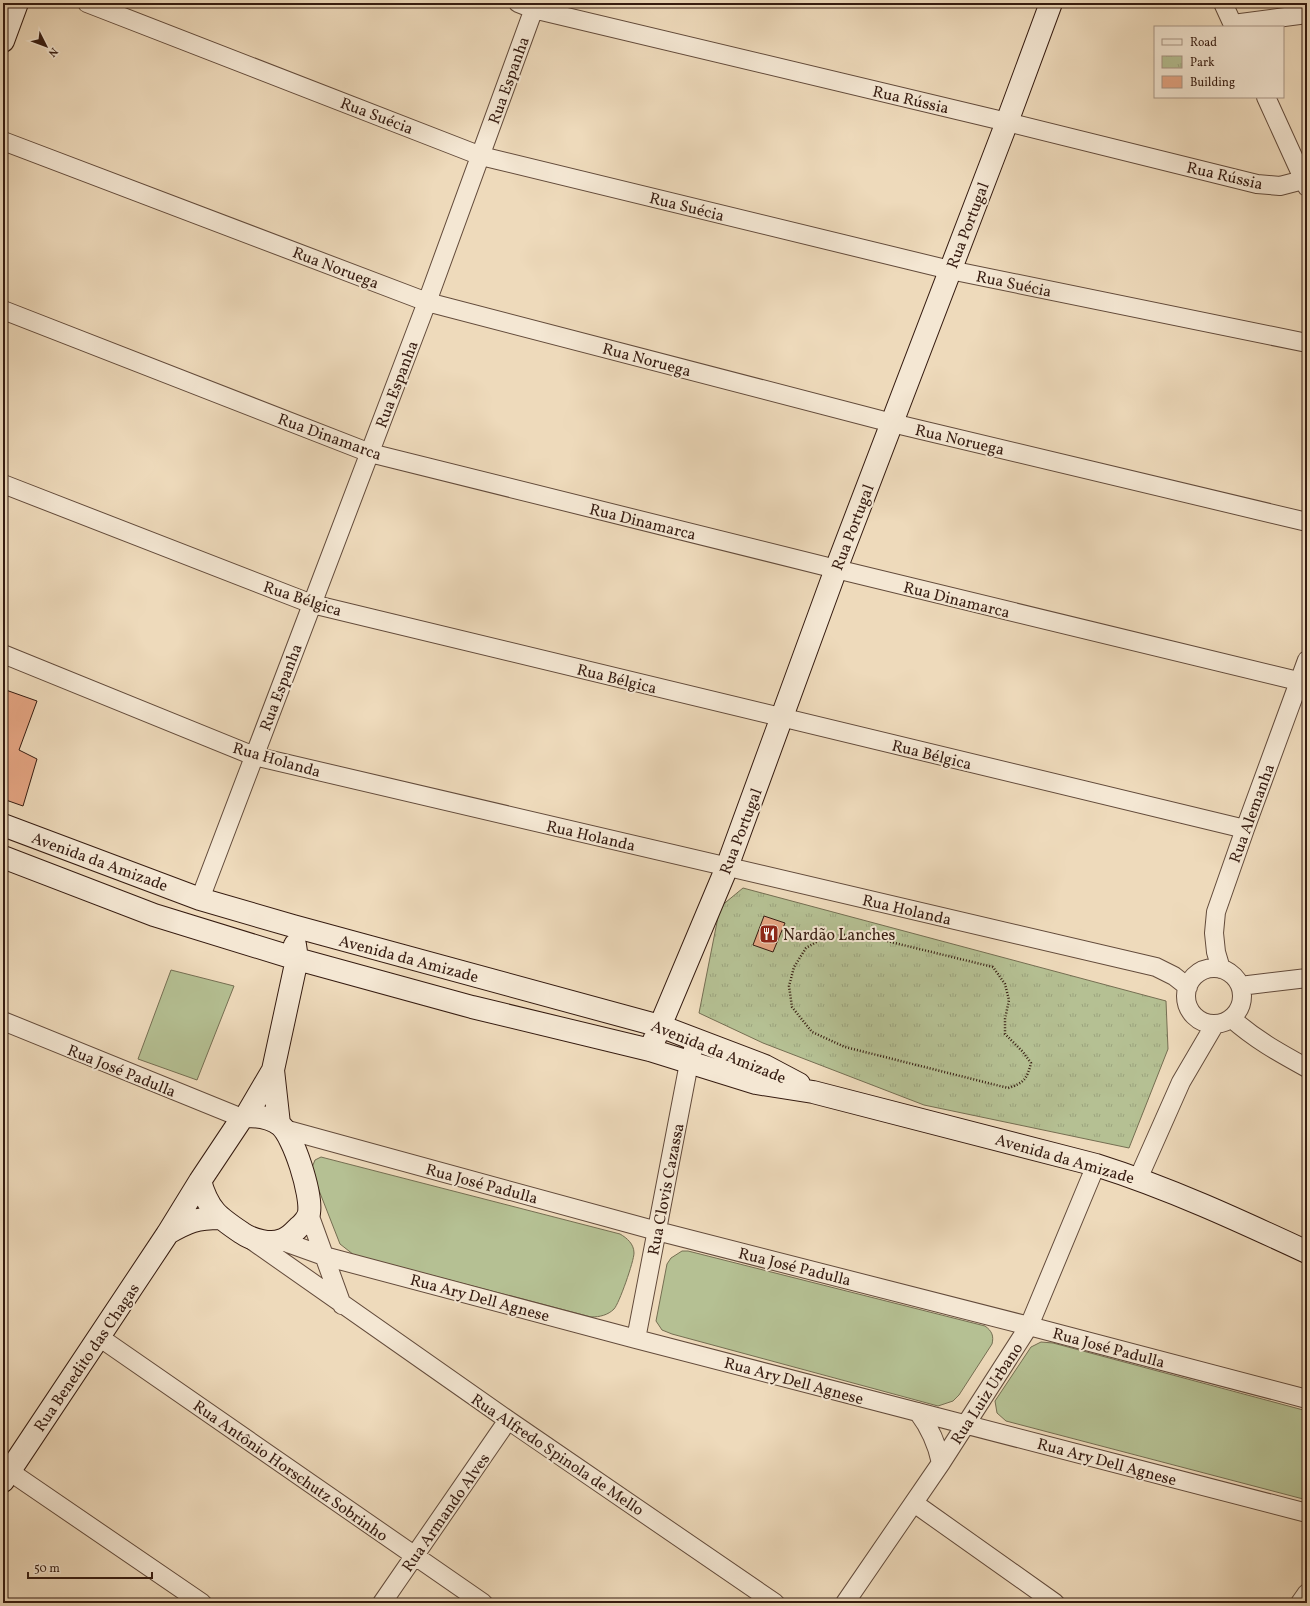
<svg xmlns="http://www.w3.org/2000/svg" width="1310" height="1606" font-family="Vollkorn,serif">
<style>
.grass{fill:#b5c093;stroke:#756e52}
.park{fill:url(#park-tufts);stroke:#756e52}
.building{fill:#e5a583;stroke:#351b10}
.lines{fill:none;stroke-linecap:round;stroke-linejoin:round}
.street-casing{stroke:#634b3b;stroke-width:20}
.secondary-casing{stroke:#351b10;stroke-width:24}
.path{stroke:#351b10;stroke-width:2.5;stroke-dasharray:1 2;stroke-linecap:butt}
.street{stroke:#f4e7d3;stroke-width:18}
.secondary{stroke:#f4e7d3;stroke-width:22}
.labels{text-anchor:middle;stroke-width:4;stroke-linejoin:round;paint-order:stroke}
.street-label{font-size:16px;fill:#351b10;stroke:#f4e7d3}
.poi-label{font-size:16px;fill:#351b10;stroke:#f4e7d3;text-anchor:start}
</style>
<defs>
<pattern id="park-tufts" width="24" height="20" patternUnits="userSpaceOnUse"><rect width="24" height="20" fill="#b5c093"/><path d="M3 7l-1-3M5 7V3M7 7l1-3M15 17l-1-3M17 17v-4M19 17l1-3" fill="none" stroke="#9ca47e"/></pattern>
</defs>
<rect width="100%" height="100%" fill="#eedabb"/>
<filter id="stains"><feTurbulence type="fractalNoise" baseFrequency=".005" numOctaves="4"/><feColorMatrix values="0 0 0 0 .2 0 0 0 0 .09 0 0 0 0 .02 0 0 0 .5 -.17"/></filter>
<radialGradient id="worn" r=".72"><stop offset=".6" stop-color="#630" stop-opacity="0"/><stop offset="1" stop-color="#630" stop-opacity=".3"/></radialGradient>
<path class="grass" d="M171 970 234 986 197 1080 138 1059Z
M321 1157 620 1234C627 1238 634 1244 634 1253 634 1261 619 1304 614 1309 608 1315 600 1317 591 1317L354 1255 340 1244 311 1170 315 1160Z
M682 1251H688L985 1326C992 1331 994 1336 992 1344L959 1395 953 1401 938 1406 672 1334 662 1330 656 1321 667 1264 671 1258Z
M1041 1342 1053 1343 1307 1411V1500L1006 1421 997 1413 995 1401 1031 1347Z"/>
<path class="park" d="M743 888 1166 1001 1168 1049 1129 1148 924 1105 763 1043 699 1013 720 907Z"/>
<path class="building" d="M3 689 37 701 19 750 37 759 23 806 3 799Z
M764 916 785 923 773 952 753 945Z"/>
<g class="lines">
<g class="street-casing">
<path id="street" d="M87 3 481 156 950 270 1307 343
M518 3 533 9 1007 122 1257 184 1280 186 1307 179
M1223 3 1234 27
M1233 24 1307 14
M1266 97 1307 187
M3 141 427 302 892 423 1307 522
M3 310 370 453 836 569 1298 681
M3 484 312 604 1245 829
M3 654 254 756 1156 967 1174 976 1188 987
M200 899 427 302 536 3
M1186 996a28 28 0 1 1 56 0a28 28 0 1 1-56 0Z
M1221 969 1216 952 1214 933 1216 912 1245 829 1307 660
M1240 986 1307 978
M1231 1018C1256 1040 1278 1052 1307 1068
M3 1021 242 1118
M284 1129 657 1231 1029 1326 1307 1399
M1138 1179 1181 1082 1215 1024
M309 1214 342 1305
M250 1239 508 1420 775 1603
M282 1241 324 1256 636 1339 1307 1513
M99 1337 483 1603
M636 1339 689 1063 696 1039
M918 1412C930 1428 937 1443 941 1463
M9 1471 202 1603
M914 1503 1055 1603
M382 1603 508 1420
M845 1603 941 1463 1029 1326 1096 1165
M1300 1603 1307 1593"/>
</g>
<g class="secondary-casing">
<path id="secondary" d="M3 41 17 3
M3 825 200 899 293 926 660 1026 765 1066 799 1084
M3 857 154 915 297 959 472 1007 650 1050 756 1083 813 1092 1096 1165C1169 1188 1238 1220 1307 1252
M650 1050 727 867 836 569 1007 122 1051 3
M273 1070 279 1124
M246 1116C258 1116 270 1117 280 1125 294 1136 312 1195 309 1213 308 1218 303 1224 299 1227 294 1232 289 1238 282 1240 271 1245 252 1240 242 1233 218 1217 208 1210 200 1181L242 1118Z
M246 1116 273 1070 297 959 295 945
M168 1233C188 1222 196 1218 220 1218
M3 1481 168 1233 200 1181"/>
</g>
<path class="path" d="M858 934 993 967 1005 984 1009 1000 1005 1019V1034L1023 1052 1031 1063C1027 1079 1024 1083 1008 1088L845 1047 812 1032 792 1007 789 986 794 967 806 948 827 936Z"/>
<use href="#street" class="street"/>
<use href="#secondary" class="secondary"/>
</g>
<defs>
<g id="restaurant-square" transform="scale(1)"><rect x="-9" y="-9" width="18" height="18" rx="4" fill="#8f2418" stroke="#f4e7d3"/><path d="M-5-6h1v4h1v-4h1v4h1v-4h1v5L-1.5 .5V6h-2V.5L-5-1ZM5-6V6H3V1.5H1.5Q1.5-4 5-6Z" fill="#fff"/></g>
</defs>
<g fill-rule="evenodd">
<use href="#restaurant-square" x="769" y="934"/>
</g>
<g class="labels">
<g class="street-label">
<text transform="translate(508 80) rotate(-70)" y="6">Rua Espanha</text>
<text transform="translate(911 99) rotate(13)" y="6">Rua Rússia</text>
<text transform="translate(377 115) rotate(21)" y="6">Rua Suécia</text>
<text transform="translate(1225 175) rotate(13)" y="6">Rua Rússia</text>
<text transform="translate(687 206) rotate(14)" y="6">Rua Suécia</text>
<text transform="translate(967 225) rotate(-69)" y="6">Rua Portugal</text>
<text transform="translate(336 267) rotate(21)" y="6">Rua Noruega</text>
<text transform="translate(1014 283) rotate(12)" y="6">Rua Suécia</text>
<text transform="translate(647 359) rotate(15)" y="6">Rua Noruega</text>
<text transform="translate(396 384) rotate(-69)" y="6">Rua Espanha</text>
<text transform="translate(330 436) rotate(20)" y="6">Rua Dinamarca</text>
<text transform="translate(960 439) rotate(13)" y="6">Rua Noruega</text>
<text transform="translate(643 521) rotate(14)" y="6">Rua Dinamarca</text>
<text transform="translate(852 527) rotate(-69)" y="6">Rua Portugal</text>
<text transform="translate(303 598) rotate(18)" y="6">Rua Bélgica</text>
<text transform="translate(957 599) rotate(14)" y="6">Rua Dinamarca</text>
<text transform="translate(617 678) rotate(14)" y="6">Rua Bélgica</text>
<text transform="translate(280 687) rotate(-69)" y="6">Rua Espanha</text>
<text transform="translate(932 754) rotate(14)" y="6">Rua Bélgica</text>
<text transform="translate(277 759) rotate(16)" y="6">Rua Holanda</text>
<text transform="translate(1251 813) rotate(-70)" y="6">Rua Alemanha</text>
<text transform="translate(740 831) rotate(-69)" y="6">Rua Portugal</text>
<text transform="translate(591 835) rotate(13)" y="6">Rua Holanda</text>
<text transform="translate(100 861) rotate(20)" y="6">Avenida da Amizade</text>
<text transform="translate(907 909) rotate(13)" y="6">Rua Holanda</text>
<text transform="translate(409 958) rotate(15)" y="6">Avenida da Amizade</text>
<text transform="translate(719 1051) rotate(22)" y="6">Avenida da Amizade</text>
<text transform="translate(122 1070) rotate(22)" y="6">Rua José Padulla</text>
<text transform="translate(1065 1158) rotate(16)" y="6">Avenida da Amizade</text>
<text transform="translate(482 1183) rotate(15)" y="6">Rua José Padulla</text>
<text transform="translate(665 1189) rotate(-79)" y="6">Rua Clovis Cazassa</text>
<text transform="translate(795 1266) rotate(14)" y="6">Rua José Padulla</text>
<text transform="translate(480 1297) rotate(15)" y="6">Rua Ary Dell Agnese</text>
<text transform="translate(1109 1347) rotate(15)" y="6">Rua José Padulla</text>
<text transform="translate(86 1357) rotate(-56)" y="6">Rua Benedito das Chagas</text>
<text transform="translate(794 1380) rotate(15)" y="6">Rua Ary Dell Agnese</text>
<text transform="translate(986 1393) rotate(-57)" y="6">Rua Luiz Urbano</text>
<text transform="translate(558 1454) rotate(34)" y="6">Rua Alfredo Spinola de Mello</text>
<text transform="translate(1107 1461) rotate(15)" y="6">Rua Ary Dell Agnese</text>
<text transform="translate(291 1470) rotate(35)" y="6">Rua Antônio Horschutz Sobrinho</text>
<text transform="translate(445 1512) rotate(-55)" y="6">Rua Armando Alves</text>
</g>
<g class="poi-label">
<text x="783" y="940">Nardão Lanches</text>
</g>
</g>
<rect width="1310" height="1606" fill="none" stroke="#eedabb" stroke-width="16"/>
<rect x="4" y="4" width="1302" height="1598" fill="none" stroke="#351b10" stroke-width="2"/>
<rect x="8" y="8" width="1294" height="1590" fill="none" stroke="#351b10"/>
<rect x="1154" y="26" width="130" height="72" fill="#f4e7d3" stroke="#a89585"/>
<rect x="1162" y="39" width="20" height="6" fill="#f4e7d3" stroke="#a89585"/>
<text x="1190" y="46" font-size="12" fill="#351b10">Road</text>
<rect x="1162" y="56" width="20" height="12" fill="url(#park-tufts)" stroke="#a89585"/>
<text x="1190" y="66" font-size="12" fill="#351b10">Park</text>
<rect x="1162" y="76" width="20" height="12" fill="#e5a583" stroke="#a89585"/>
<text x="1190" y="86" font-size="12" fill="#351b10">Building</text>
<g transform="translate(46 46) rotate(132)" stroke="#f4e7d3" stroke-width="3" paint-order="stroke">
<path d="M0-3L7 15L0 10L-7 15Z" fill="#351b10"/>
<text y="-6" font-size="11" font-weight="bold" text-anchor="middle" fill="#351b10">N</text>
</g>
<path d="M28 1572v6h124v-6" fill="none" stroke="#351b10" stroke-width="2"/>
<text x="34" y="1572" font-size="12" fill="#351b10" stroke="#f4e7d3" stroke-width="3" paint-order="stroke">50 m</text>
<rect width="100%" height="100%" filter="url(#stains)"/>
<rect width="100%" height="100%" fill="url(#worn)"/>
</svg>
